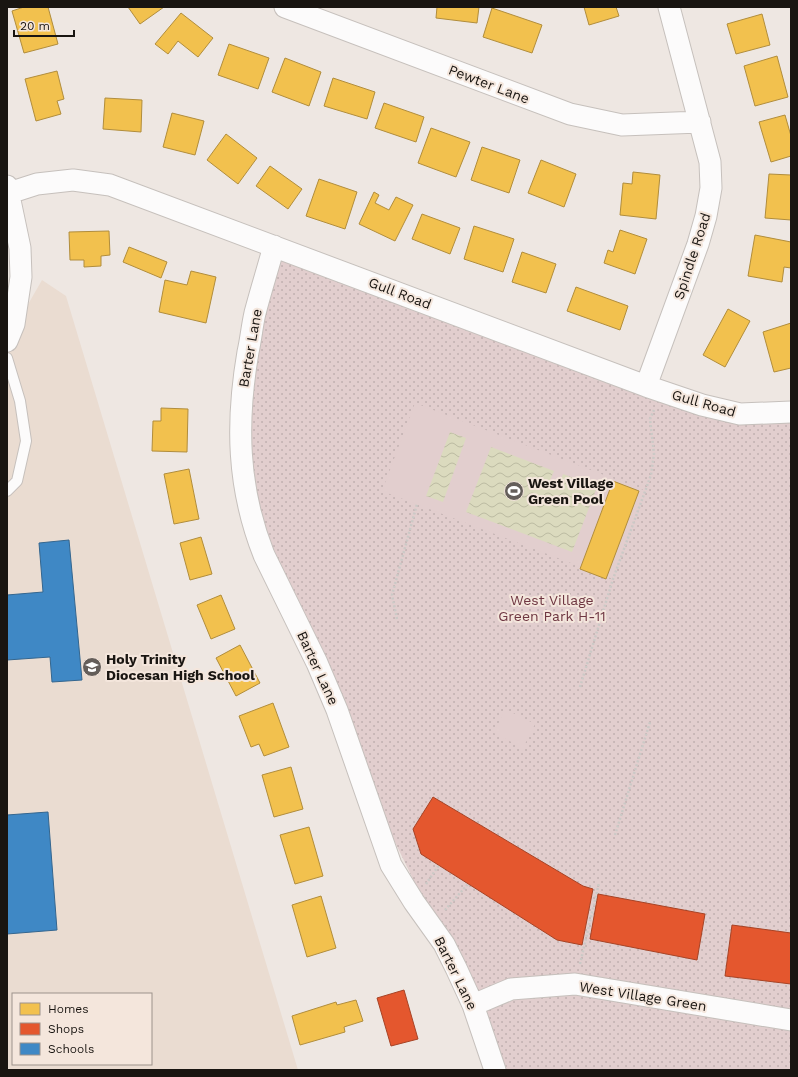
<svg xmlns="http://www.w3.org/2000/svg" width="798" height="1077" font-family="'Work Sans',sans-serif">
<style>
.built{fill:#eadcd1;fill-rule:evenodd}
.grass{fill:url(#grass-dots)}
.garden{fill:#e2cece}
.water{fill:url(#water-waves)}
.homes{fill:#f2c14e;stroke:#b18d3c}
.shops{fill:#e4572e;stroke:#a74325}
.schools{fill:#3f88c5;stroke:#34668f}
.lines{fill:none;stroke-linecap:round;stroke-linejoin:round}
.service-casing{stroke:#c6c0bc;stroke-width:12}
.minor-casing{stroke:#c6c0bc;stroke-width:23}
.path{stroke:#cbc9c6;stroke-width:2.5;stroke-dasharray:2 2;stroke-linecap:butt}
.service{stroke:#fcfbfb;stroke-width:10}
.minor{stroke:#fcfbfb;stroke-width:21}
.labels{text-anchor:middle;stroke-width:4;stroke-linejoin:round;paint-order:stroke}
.street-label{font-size:14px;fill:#191511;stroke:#f4e6dc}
.poi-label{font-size:14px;font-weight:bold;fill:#191511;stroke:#f4e6dc;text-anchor:start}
.park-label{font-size:14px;fill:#6e3641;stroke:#f4e6dc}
</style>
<defs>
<pattern id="grass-dots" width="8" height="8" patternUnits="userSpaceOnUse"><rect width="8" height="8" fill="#e2cece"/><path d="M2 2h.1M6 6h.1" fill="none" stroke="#c1b0b0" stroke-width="1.8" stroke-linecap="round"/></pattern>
<pattern id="water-waves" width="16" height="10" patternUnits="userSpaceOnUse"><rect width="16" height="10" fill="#dbdabe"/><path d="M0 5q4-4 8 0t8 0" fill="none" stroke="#bbbaa2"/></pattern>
</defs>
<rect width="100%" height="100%" fill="#eee7e2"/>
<path class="built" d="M42 280 66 296 298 1070H7V341ZM13 994H151V1064H13Z"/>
<path class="grass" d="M274 251 722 417H791V1070H506L354 758 258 540 244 386Z"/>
<path class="garden" d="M415 403 646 491 613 579 382 491Z
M505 709 535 724 523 748 494 733Z"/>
<path class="water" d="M450 432 466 438 443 502 426 496Z
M491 447 554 471 549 483 558 487 563 474 597 487 572 552 466 512Z"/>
<path class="homes" d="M24 7H48L58 44 24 53 12 11Z
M128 7H164L140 24Z
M437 7H479L477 23 436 18Z
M584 7H616L619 16 589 25Z
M492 8 542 25 532 53 483 37Z
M181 13 213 38 198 57 178 41 168 54 155 44Z
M762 14 770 45 736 54 727 24Z
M229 44 269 58 258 89 218 75Z
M777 56 788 97 755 106 744 66Z
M285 58 321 72 309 106 272 92Z
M57 71 64 99 57 101 61 114 36 121 25 79Z
M333 78 375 92 367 119 324 106Z
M105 98 142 100 141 132 103 129Z
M384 103 424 117 416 142 375 128Z
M172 113 204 121 195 155 163 147Z
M785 115 791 136V156L771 162 759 122Z
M431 128 470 142 456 177 418 163Z
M226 134 257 158 238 184 207 160Z
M482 147 520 160 509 193 471 180Z
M541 160 576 174 564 207 528 193Z
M270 166 302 189 288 209 256 186Z
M633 172 660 175 656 219 620 215 623 183 632 184Z
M769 174 791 175V220L765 218Z
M319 179 357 192 345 229 306 216Z
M374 192 379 195 375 203 389 210 396 197 413 205 395 241 359 224Z
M422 214 460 228 450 254 412 239Z
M474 226 514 239 503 272 464 259Z
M620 230 647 239 635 274 604 263 608 250 613 252Z
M109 231 110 255 101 256V266L84 267V260H70L69 232Z
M755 235 791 242V268L784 267 782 282 748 276Z
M129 247 167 262 161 278 123 262Z
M522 252 556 264 546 293 512 282Z
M191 271 216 277 206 323 159 312 165 280 187 285Z
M576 287 628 306 620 330 567 311Z
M728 309 750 321 725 367 703 355Z
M791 323V368L774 372 763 332Z
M161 408 188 409 187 452 152 451 153 421H161Z
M189 469 199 519 174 524 164 474Z
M613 481 639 491 606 579 580 569Z
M201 537 212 574 190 580 180 543Z
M221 595 235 629 211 639 197 605Z
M240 645 260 683 236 696 216 658Z
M273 703 289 747 264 756 259 744 251 747 239 716Z
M291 767 303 809 274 817 262 775Z
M309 827 323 876 295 884 280 835Z
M321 896 336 948 307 957 292 905Z
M356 1000 363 1021 344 1027 345 1032 300 1045 292 1016 336 1002 337 1005Z"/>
<path class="shops" d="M433 797 583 886 593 889 582 945 557 940 421 854 413 829Z
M598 894 705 914 697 960 590 939Z
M732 925 791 933V984L725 976Z
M404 990 418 1039 391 1046 377 998Z"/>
<path class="schools" d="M69 540 82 680 52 682 50 657 7 660V595L43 592 39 543Z
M48 812 57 930 7 934V815Z"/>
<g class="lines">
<g class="service-casing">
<path id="service" d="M7 358 20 401 26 441 17 481 7 491"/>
</g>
<g class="minor-casing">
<path id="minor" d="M285 7 570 114 622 125 700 122
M7 186 20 248 21 277 14 324 7 341
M9 193 37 184 73 180 110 185 646 386 702 405 740 414 791 412
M274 246C268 268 261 290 255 313 252 326 251 339 248 352 236 422 237 487 264 555L317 663 337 710 391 865 414 902 444 944 456 968 473 1005 495 1070
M646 386 698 244 706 216 711 188 710 162 669 7
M473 1005 511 989 575 984 791 1020"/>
</g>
<path class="path" d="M397 619 392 595 417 504
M580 687 613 579 651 475 654 454 650 419 654 410
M615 835 650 722
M426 884 439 865
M445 910 468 884
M580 964 599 883"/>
<use href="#service" class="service"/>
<use href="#minor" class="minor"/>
</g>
<defs>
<g id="stadium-disc" transform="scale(1)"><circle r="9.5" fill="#645e5a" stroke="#f4e6dc"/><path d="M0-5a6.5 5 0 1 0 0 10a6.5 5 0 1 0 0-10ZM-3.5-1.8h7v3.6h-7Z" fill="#fff"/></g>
<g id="school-disc" transform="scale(1)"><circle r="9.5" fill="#645e5a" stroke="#f4e6dc"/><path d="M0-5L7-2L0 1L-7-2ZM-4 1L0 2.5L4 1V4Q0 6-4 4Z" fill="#fff"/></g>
</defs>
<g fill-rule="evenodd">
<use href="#stadium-disc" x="514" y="491"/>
<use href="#school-disc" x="92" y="667"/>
</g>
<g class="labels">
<g class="street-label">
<text transform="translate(489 84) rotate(21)" y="5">Pewter Lane</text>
<text transform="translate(692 256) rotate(-72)" y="5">Spindle Road</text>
<text transform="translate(400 293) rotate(21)" y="5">Gull Road</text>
<text transform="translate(250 348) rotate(-80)" y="5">Barter Lane</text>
<text transform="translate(704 403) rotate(16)" y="5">Gull Road</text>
<text transform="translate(318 668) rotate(65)" y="5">Barter Lane</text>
<text transform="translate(456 973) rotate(64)" y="5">Barter Lane</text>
<text transform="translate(643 996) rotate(9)" y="5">West Village Green</text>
</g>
<g class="poi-label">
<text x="528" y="488">West Village<tspan x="528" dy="16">Green Pool</tspan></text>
<text x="106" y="664">Holy Trinity<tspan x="106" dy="16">Diocesan High School</tspan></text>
</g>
<g class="park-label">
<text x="552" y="605">West Village<tspan x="552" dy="16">Green Park H-11</tspan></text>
</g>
</g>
<rect width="798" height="1077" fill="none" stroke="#191511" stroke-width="16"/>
<rect x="12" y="993" width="140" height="72" fill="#f4e6dc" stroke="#9c928b"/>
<rect x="20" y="1003" width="20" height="12" fill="#f2c14e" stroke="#9c928b"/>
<text x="48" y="1013" font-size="12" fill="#191511">Homes</text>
<rect x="20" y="1023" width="20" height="12" fill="#e4572e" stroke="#9c928b"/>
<text x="48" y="1033" font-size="12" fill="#191511">Shops</text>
<rect x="20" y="1043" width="20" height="12" fill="#3f88c5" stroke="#9c928b"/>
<text x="48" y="1053" font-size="12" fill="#191511">Schools</text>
<path d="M14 30v6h60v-6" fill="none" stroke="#191511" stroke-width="2"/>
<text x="20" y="30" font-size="12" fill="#191511" stroke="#f4e6dc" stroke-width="3" paint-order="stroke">20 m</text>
</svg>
